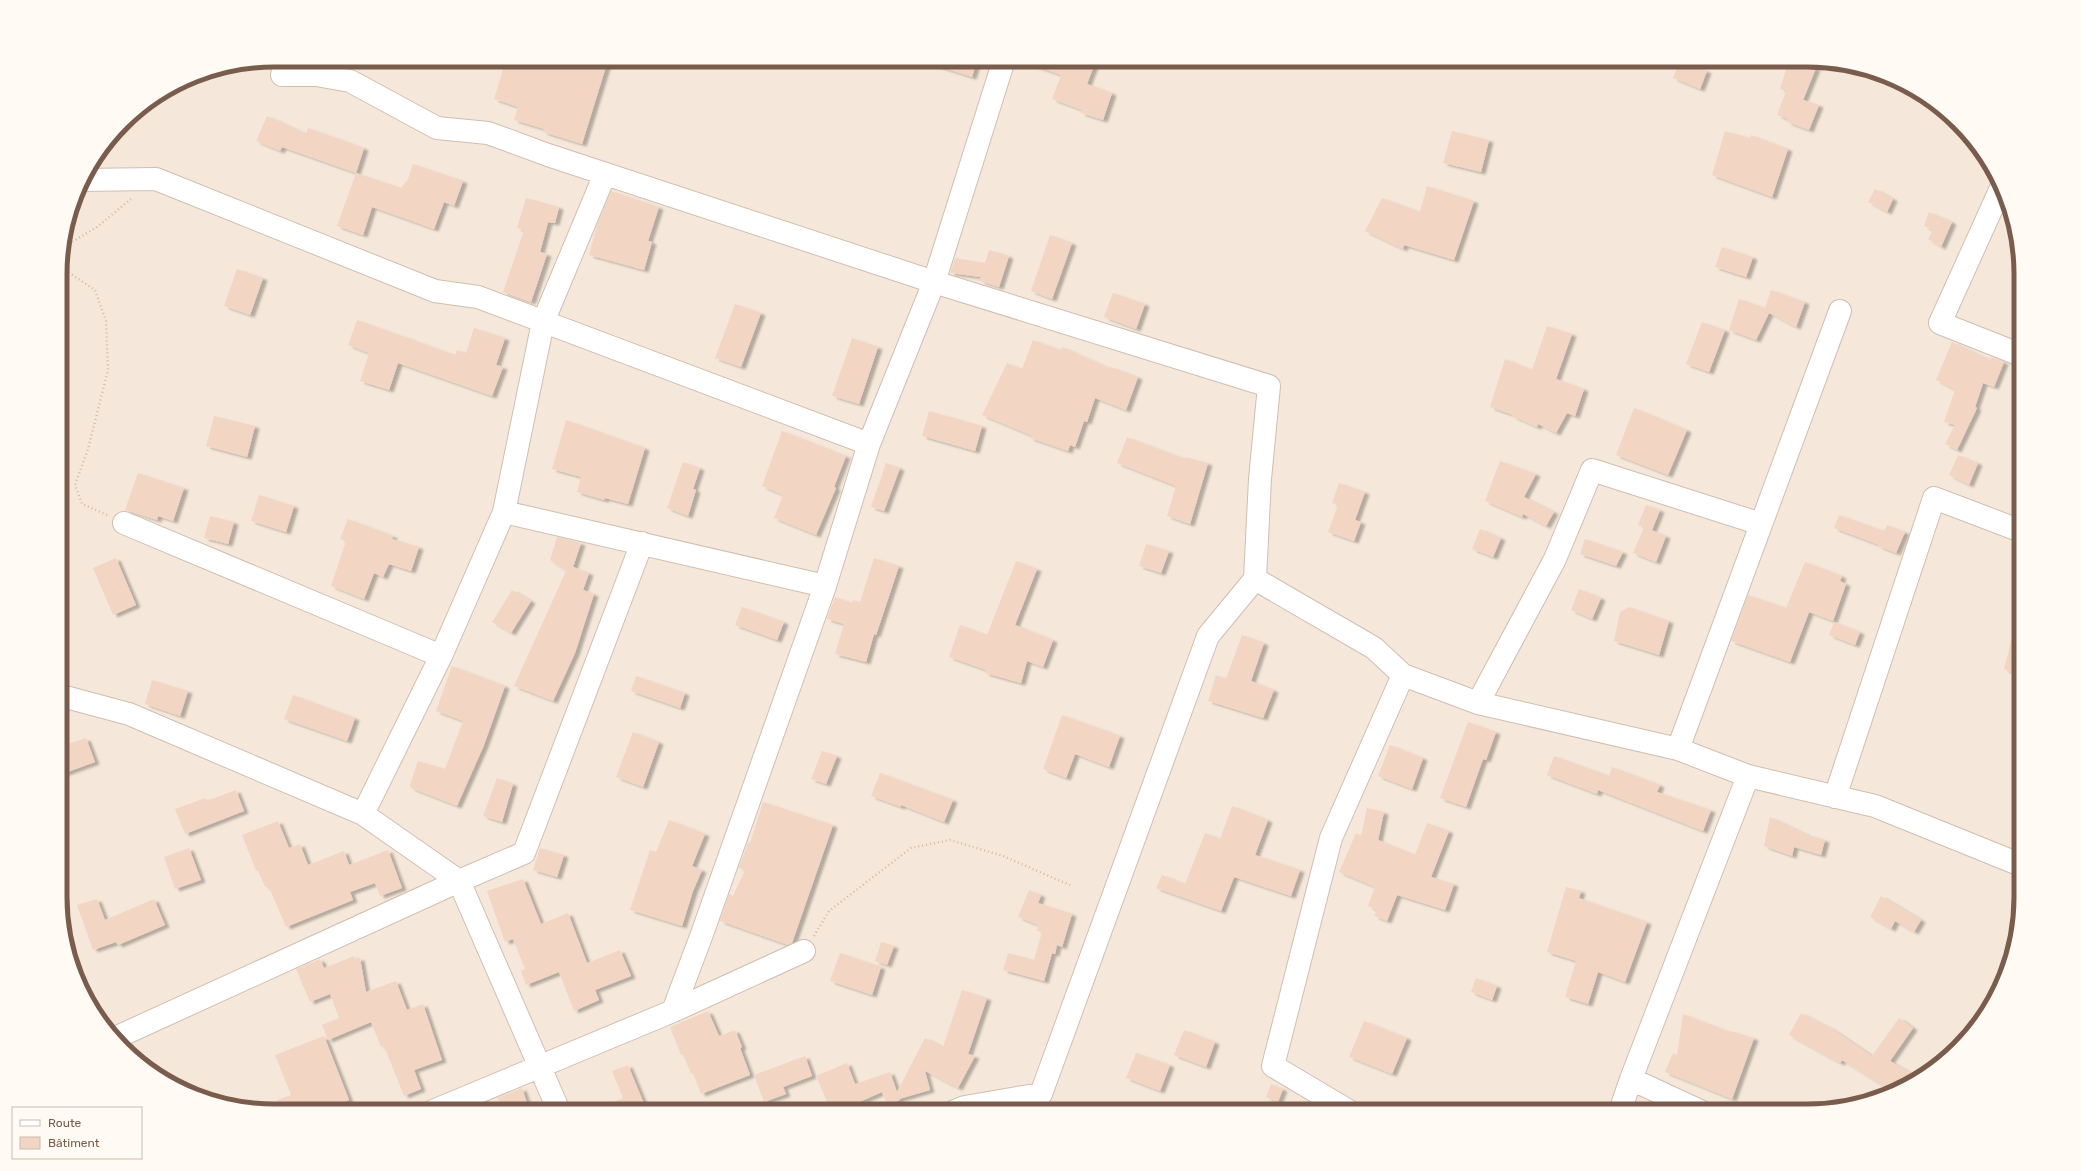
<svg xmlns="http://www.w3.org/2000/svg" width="2081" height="1171" font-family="Rubik,sans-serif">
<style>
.residential{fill:#f5e8da}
.building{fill:#f3d5c3;filter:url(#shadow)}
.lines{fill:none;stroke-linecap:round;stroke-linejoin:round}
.minor-casing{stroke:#d1beb0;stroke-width:24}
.path{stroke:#d9b8a5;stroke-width:2.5;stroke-dasharray:1 3;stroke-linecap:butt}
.minor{stroke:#fff;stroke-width:22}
.rim{fill:none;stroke:#7a5c4d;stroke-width:5}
</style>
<defs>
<filter id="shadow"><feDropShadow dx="4.5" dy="2.5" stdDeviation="1" flood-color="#0004"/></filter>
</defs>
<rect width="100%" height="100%" fill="#fdf6ec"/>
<path class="residential" d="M274 60H1807L1862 67 1914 89 1958 123 1985 155 2010 206 2021 260V910L2014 952 1992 1004 1958 1048 1914 1082 1875 1100 1820 1111H274L219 1104 167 1082 133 1058 96 1016 76 978 62 924V247L82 179 133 113 193 76Z"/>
<path class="building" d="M506 60H608L582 144 543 132 544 129 514 120 518 107 494 99Z
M928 60H977L972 77 928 63Z
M1024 60H1096L1087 84 1112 93 1103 120 1081 113 1082 110 1052 99 1061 75 1024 62Z
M1680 60 1707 71 1700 89 1673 78Z
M1789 60 1816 68 1803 100 1819 105 1809 130 1787 122 1788 119 1777 115 1786 91 1780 89Z
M267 116 306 134 308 128 364 148 356 173 282 147 280 151 256 141Z
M1452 131 1489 140 1481 172 1443 163Z
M1725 131 1750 138 1751 135 1788 149 1772 197 1712 175Z
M413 164 463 181 454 206 444 202 434 229 372 207 363 235 337 226 356 173 401 188 408 179Z
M1427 186 1474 201 1454 260 1404 245 1403 249 1365 231 1382 198 1420 212Z
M1875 189 1893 199 1887 212 1868 202Z
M611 191 659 207 648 241 652 242 644 270 589 255 597 225Z
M526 198 559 207 555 223 548 222 540 252 547 254 531 302 503 292 524 230 517 228Z
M1929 212 1952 222 1941 247 1928 239 1933 230 1924 226Z
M1050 235 1072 243 1052 299 1031 291Z
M1722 247 1753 257 1746 277 1715 267Z
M989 250 1009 256 999 287 980 281 981 277 950 273 955 258 985 263Z
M237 269 263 278 250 315 224 306Z
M1771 290 1805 302 1796 327 1769 313 1756 340 1729 330 1739 299 1765 308Z
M1113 293 1145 304 1136 329 1104 317Z
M735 304 761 313 741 367 715 358Z
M357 320 455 355 457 350 466 353 474 328 505 338 496 365 503 367 492 396 398 363 389 390 360 381 369 353 348 345Z
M1702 322 1725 330 1709 372 1686 364Z
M1547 326 1572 334 1556 379 1584 389 1575 416 1567 413 1556 433 1538 424 1537 427 1512 416 1513 415 1490 407 1505 359 1532 370Z
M852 338 878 347 859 404 832 396Z
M1033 340 1060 350 1062 347 1111 369V367L1138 377 1126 410 1095 398 1087 422 1084 421 1075 447 1070 445 1068 451 1030 438V435L982 415 1007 363 1022 369Z
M1952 342 1990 360 1991 357 2004 362 1994 387 1983 383 1975 407 1977 408 1957 450 1945 444 1955 425 1944 422 1955 390 1936 380Z
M1634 408 1687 430 1668 475 1616 455Z
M929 411 982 426 975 451 922 436Z
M214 416 255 426 247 457 206 446Z
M566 420 645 448 628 504 605 498 604 500 577 492 581 477 552 469Z
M782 431 846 456 834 487 836 488 816 535 774 518 783 495 762 486Z
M1127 437 1185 459V457L1208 463 1190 524 1167 516 1176 486 1117 463Z
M1958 455 1978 463 1969 485 1949 475Z
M1500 461 1536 474 1524 497 1554 512 1546 526 1523 514 1522 517 1485 501Z
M683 462 700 468 693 489 696 490 688 516 667 508Z
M886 463 900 468 884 511 871 507Z
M138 473 184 488 173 521 158 516 157 520 125 510Z
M1339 483 1365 492 1355 520 1361 522 1354 541 1328 532 1338 505 1332 503Z
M259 495 294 506 286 532 251 521Z
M1646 505 1660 510 1652 530 1638 525Z
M1839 515 1884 531 1887 525 1905 532 1896 553 1878 546 1879 545 1834 528Z
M210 516 234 522 228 544 204 538Z
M348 519 393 536 392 539 419 547 411 571 389 564 383 577 374 573 364 599 331 586 346 541 340 539Z
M1644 527 1666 536 1656 562 1633 553Z
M1480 529 1501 538 1493 557 1472 549Z
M557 537 581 543 573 567 589 573 583 590 594 594 575 653 553 701 514 686 566 571 550 560Z
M1585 539 1623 552 1616 566 1580 554Z
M1146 544 1169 551 1161 573 1139 566Z
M116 558 136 605 113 615 93 568Z
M874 558 899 566 876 635 874 634 866 662 835 654 844 624 827 619 835 597 852 603 853 600 860 602Z
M1016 561 1037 569 1015 625 1053 640 1043 667 1027 661 1021 683 985 673 986 670 949 657 960 625 987 635Z
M1805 562 1842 576 1840 581 1846 584 1833 621 1809 612 1790 662 1731 641 1748 595 1786 608Z
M1579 589 1601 598 1592 619 1571 610Z
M512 590 531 601 511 633 492 622Z
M742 607 784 622 777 640 735 625Z
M1629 607 1669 621 1659 655 1614 641 1620 612Z
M1834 622 1860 632 1855 645 1829 635Z
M2016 622 2021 623V676L2004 669Z
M1242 635 1264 643 1251 681 1274 690 1263 718 1208 701 1216 675 1226 679Z
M452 666 505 686 484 745 457 806 411 788 410 785 418 761 445 769 463 721 436 711Z
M636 676 685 693 680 708 631 691Z
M152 680 188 691 180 716 145 704Z
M293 695 355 718 347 741 284 719Z
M1062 715 1120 736 1109 767 1075 754 1066 778 1043 769Z
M1468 722 1496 732 1486 760 1483 759 1466 807 1440 798Z
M633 732 659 742 643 787 616 777Z
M86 738 95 762 62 774V746Z
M1390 745 1423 758 1412 789 1378 776Z
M822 751 837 756 826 784 811 779Z
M1554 756 1609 776 1612 767 1660 785 1657 792 1711 810 1703 831 1598 790 1597 794 1547 775Z
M880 773 953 800 944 822 901 805V807L871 796Z
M497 778 513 784 502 822 483 816Z
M236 790 244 811 185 834 175 809 205 798 206 801Z
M763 802 833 825 792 943 788 945 720 921 729 894 733 896 745 870 739 868 748 843H750Z
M1232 806 1268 820 1255 855 1300 870 1291 896 1234 877 1221 911 1156 888 1162 875 1185 884 1205 833 1220 839Z
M1367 808 1384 812 1378 840 1415 855 1427 823 1449 831 1431 877 1454 884 1445 910 1397 895 1387 921 1374 916 1377 910 1368 906 1375 887 1339 872 1356 833 1361 836Z
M1770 817 1808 835 1825 840 1821 855 1794 847 1792 856 1764 846Z
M669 820 705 834 692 866 702 870 693 891 682 926 630 910 650 850 656 852Z
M278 821 289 848 300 844 308 865 344 851 349 865 388 850 402 888 380 896 375 883 350 892 353 900 286 927 268 885 265 887 258 870 256 871 242 835Z
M189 848 201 880 175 889 164 857Z
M540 848 564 855 557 877 533 870Z
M523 879 541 924 568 913 587 963 620 950 631 976 595 990 599 1000 574 1011 559 972 526 985 521 971 525 969 513 939 505 942 487 891Z
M1566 887 1581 891 1579 898 1647 922 1625 982 1598 972 1588 1004 1565 997 1576 961 1547 952Z
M1029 890 1041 895 1038 903 1072 914 1062 947 1057 945 1055 954 1052 953 1044 981 1003 970 1008 953 1034 960 1042 932 1037 931 1038 925 1018 917Z
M1881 896 1921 920 1914 932 1895 921 1891 929 1870 917Z
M97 899 105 920 154 899 165 925 118 945 116 942 93 950 77 905Z
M881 942 894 946 887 965 875 961Z
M840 953 881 967 872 995 830 981Z
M354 956V959L360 958 366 992 396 981 407 1010 423 1004 442 1060 414 1070 421 1089 404 1096 384 1046 381 1047 371 1022 328 1040 322 1025 339 1018 330 994 310 1002 296 969 320 959 324 968Z
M1476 978 1497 986 1492 1000 1471 992Z
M962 990 987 998 968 1054 975 1056 958 1088 925 1071 930 1090 899 1099 900 1100 887 1105 882 1092 839 1111H831L816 1076 847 1063 855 1084 890 1072 897 1092 925 1038 943 1047Z
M708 1011 719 1036 735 1030 742 1047 740 1048 750 1075 701 1094 693 1073 691 1074 683 1054 681 1055 670 1027Z
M1801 1013 1832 1029 1872 1056 1899 1018 1913 1028 1890 1061 1919 1078 1892 1092 1842 1060 1840 1063 1789 1035Z
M1683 1014 1730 1032V1031L1754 1038 1732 1099 1665 1072 1673 1053 1677 1055Z
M1364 1021 1407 1038 1392 1074 1349 1057Z
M1184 1030 1215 1042 1206 1067 1174 1055Z
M324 1036 349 1100 322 1111H282L277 1100 291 1095 275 1055Z
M1136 1053 1170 1065 1160 1091 1126 1078Z
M805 1056 812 1076 783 1087 786 1094 764 1102 754 1075Z
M628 1065 647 1111H594L623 1098 612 1071Z
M1271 1084 1283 1089 1278 1102 1266 1097Z
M522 1088 528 1106 515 1111H502L498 1098Z"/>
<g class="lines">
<g class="minor-casing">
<path id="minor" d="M286 60 282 75H316L350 81 437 128 488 133 548 155 934 282 869 444 825 586 702 934 673 1011
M82 180 156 179 435 291 478 297 869 444
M2001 188 1940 323 2021 355
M504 512 825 586
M124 523 441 656
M1255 579 1374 648 1403 675 1478 703 1678 749 1748 776 1875 806 2021 865
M62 696 129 714 363 814 459 881 559 1111
M1478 703 1555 559 1592 470 1761 524
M1678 749 1840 311
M1835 797 1934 498 2021 531
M363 814 441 656 504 512 543 322 605 174
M115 1038 459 881 524 853 642 543
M1631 1079 1700 1111
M433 1111 673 1011 804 951
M955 1111 965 1107 1041 1094 1208 636 1255 579 1260 479 1269 386 934 282 1004 60
M1349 1111 1273 1066 1331 838 1403 675
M1620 1111 1631 1079 1748 776"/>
</g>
<path class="path" d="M62 248 97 227 131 199
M62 268 95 290 106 321 108 370 88 449 75 485 82 504 107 515
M814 936 829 911 911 848 950 840 1003 856 1072 886"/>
<use href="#minor" class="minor"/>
</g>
<path d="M0 0H2081V1171H0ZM274 67H1807A207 207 0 0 1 2014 274V897A207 207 0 0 1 1807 1104H274A207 207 0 0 1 67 897V274A207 207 0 0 1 274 67Z" fill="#fffaf3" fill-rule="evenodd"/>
<path class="rim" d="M274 67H1807A207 207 0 0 1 2014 274V897A207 207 0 0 1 1807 1104H274A207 207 0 0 1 67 897V274A207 207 0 0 1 274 67Z"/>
<rect x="12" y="1107" width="130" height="52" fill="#fffaf3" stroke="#cabbb1"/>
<rect x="20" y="1120" width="20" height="6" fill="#ffffff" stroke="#cabbb1"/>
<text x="48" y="1127" font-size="12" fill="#7a5c4d">Route</text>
<rect x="20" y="1137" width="20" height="12" fill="#f3d5c3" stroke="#cabbb1"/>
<text x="48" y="1147" font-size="12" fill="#7a5c4d">Bâtiment</text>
</svg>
